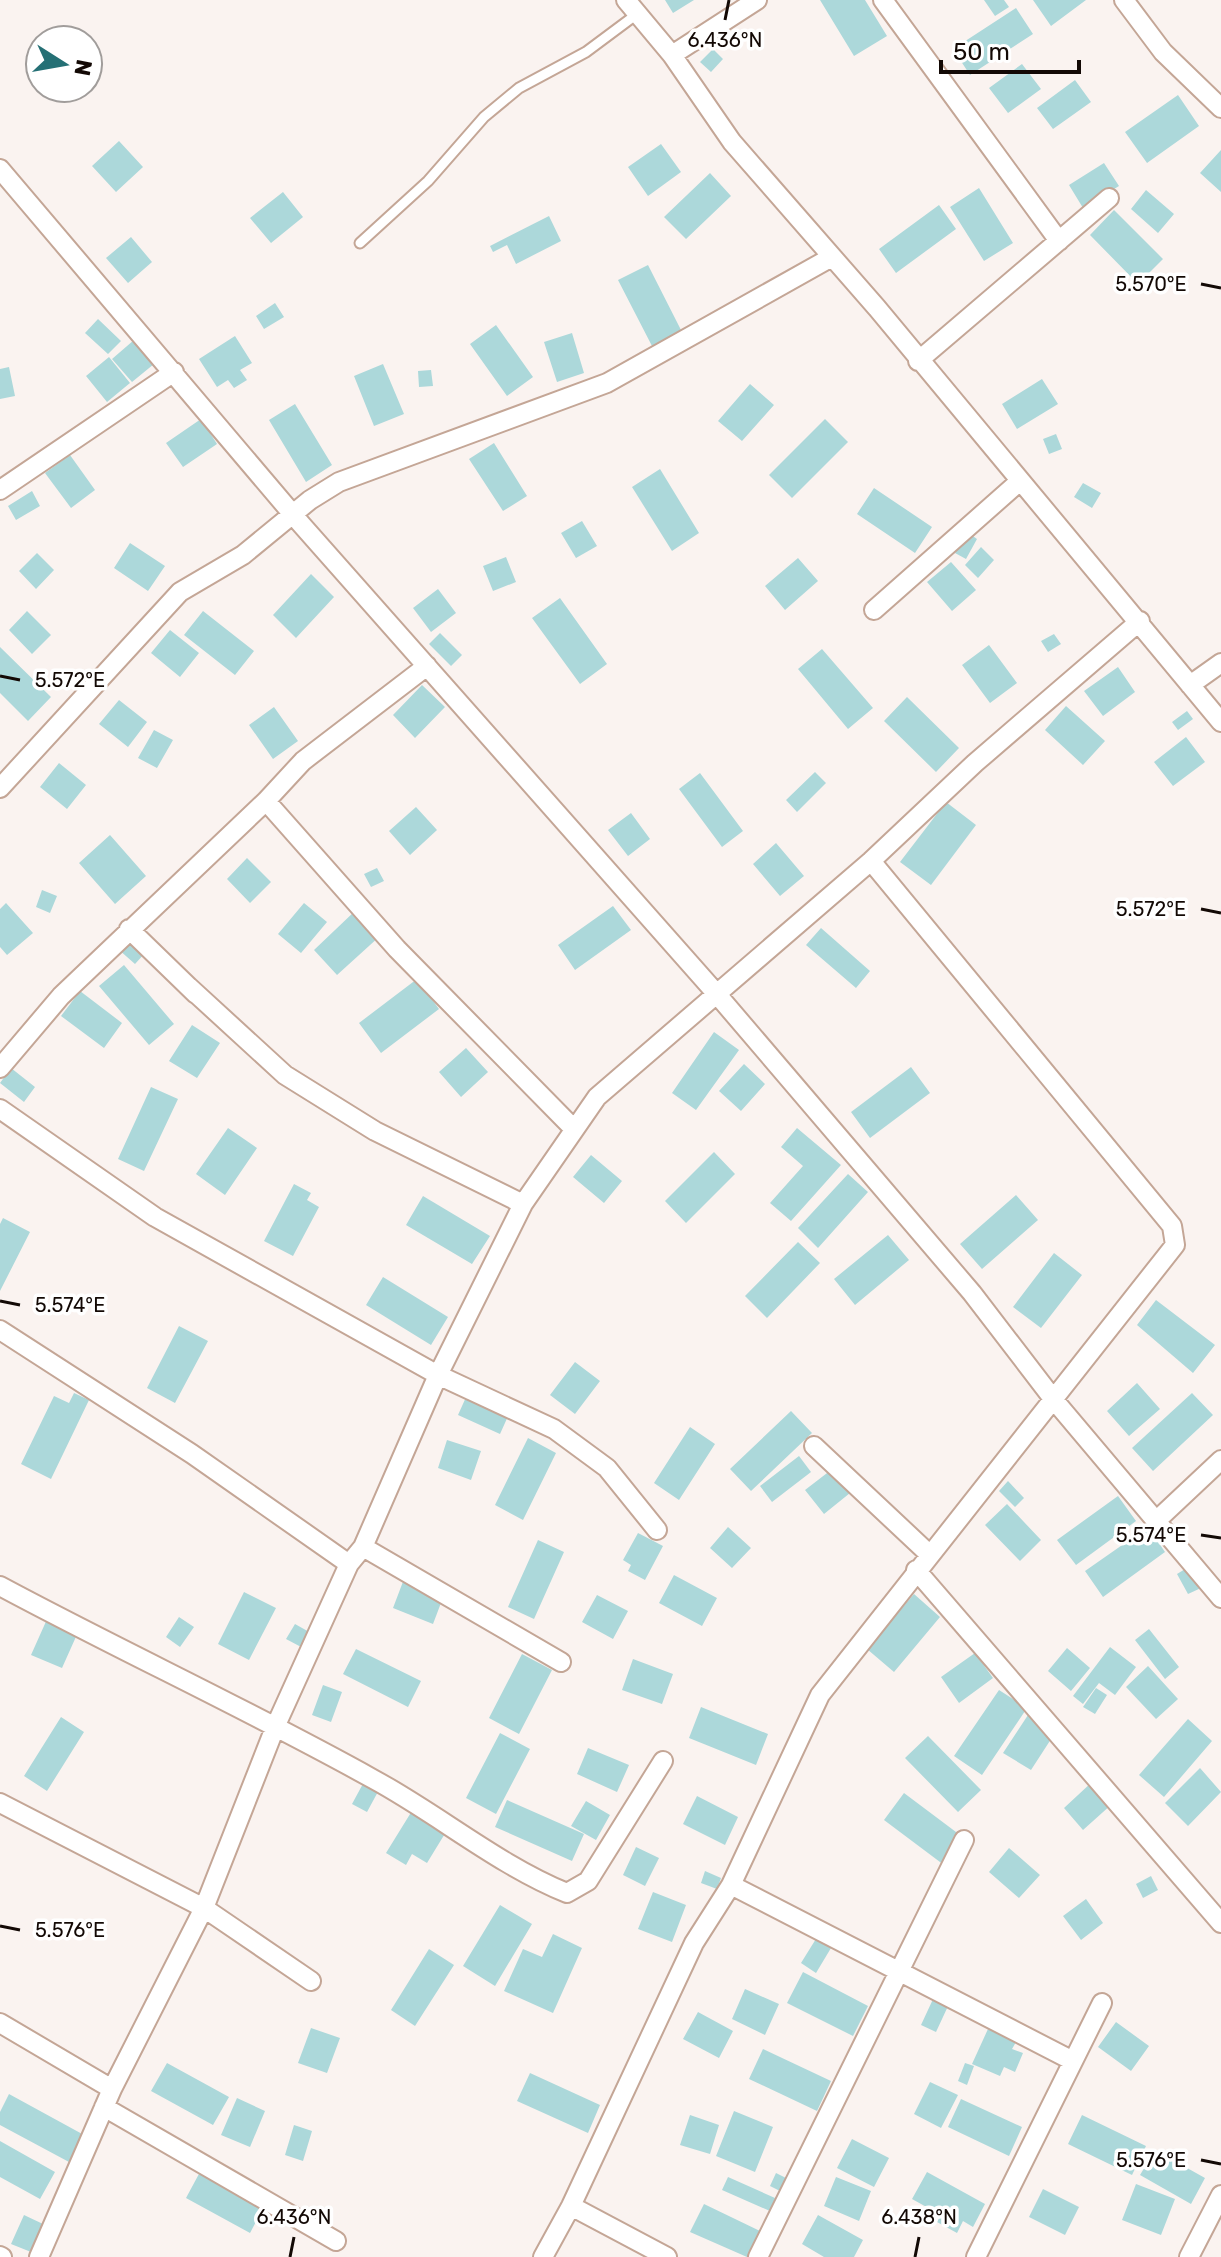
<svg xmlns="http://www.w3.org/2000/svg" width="1221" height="2257" font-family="Rubik,sans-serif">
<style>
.building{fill:#acd8da}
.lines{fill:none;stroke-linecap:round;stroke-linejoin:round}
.service-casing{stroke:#c4a696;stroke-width:13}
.minor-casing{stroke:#c4a696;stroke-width:22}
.service{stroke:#fff;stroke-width:9}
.minor{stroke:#fff;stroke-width:18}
.ticks{fill:none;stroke:#130905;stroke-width:3}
.ticks-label{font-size:20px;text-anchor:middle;fill:#130905;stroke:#fff;stroke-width:7;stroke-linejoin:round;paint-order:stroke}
</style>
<rect width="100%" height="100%" fill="#faf3f0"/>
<path class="building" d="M665 0H694L673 13Z
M820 0H865L887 36 854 56Z
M984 0H1004L1009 7 995 16Z
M1033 0H1086L1051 26Z
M1016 8 1033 34 970 75 953 49Z
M713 49 723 59 711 72 700 62Z
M1022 64 1041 89 1008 113 989 88Z
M1075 80 1091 102 1053 129 1037 108Z
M1178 95 1199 126 1147 163 1125 132Z
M119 141 143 167 116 192 92 166Z
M661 144 681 172 648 196 628 167Z
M1221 150V192L1200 173Z
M1104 163 1119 186 1083 208 1069 185Z
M710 173 731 196 686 239 664 217Z
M979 188 1013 243 984 261 950 207Z
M1146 190 1174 214 1158 233 1131 209Z
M283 192 303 217 271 243 250 218Z
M939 205 956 229 896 273 879 249Z
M1114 210 1163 259 1138 284 1090 235Z
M549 216 561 241 516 264 507 245 493 252 490 246Z
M131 237 152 262 128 283 106 258Z
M648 265 681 330 652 346 618 280Z
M275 303 284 317 264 329 256 316Z
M98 319 121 341 108 354 85 333Z
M496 325 533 377 507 396 470 344Z
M572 333 584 373 557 382 544 342Z
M235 336 252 363 240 370 247 380 234 388 228 380 217 387 199 359Z
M134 340 154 364 132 382 112 359Z
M109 357 130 383 107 402 86 376Z
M383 364 404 414 374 426 354 376Z
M9 367 15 396 0 399V369Z
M431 370 433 386 419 387 418 371Z
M1042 379 1058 404 1017 429 1002 404Z
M750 384 774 405 742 441 718 421Z
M295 404 332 465 306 482 269 420Z
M201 419 217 444 183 467 166 443Z
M825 419 848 442 792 498 769 475Z
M1056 434 1062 449 1049 454 1043 439Z
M494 443 527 496 503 511 469 459Z
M70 455 95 490 71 508 45 473Z
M660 469 699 533 672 551 632 487Z
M1083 483 1101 493 1092 508 1074 497Z
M874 488 932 527 915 553 857 514Z
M32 491 40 506 16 520 8 506Z
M582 521 597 546 576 558 561 533Z
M967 532 977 539 966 559 955 553Z
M130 543 165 566 148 591 114 568Z
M981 547 994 560 978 578 965 565Z
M37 553 54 570 36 589 19 571Z
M506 557 516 582 493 591 483 566Z
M798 558 818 581 785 610 765 586Z
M951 562 976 590 952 611 927 582Z
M311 574 334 597 296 638 273 615Z
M438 589 456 613 431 632 413 608Z
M560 598 607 664 580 684 532 618Z
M27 611 51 635 32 654 9 630Z
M203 611 254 651 235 675 184 635Z
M170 630 199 653 180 677 151 653Z
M440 633 462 655 451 666 429 644Z
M1054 634 1061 644 1048 652 1041 641Z
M989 645 1017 683 990 703 962 665Z
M0 647 51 697 28 721 0 693Z
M822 649 873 708 848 729 798 669Z
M1118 667 1135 692 1103 716 1084 691Z
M422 685 445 707 415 738 393 715Z
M907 697 959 748 936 772 884 721Z
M119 700 147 722 128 747 99 724Z
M1066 706 1105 741 1083 765 1045 730Z
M274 707 298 741 273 759 249 725Z
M1187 711 1193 719 1178 730 1172 722Z
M154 730 173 740 157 768 138 758Z
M1186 737 1205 762 1173 786 1154 762Z
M59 763 86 785 67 809 40 787Z
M815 772 826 783 797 812 786 800Z
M700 773 743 831 722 847 679 789Z
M946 802 976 825 931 885 900 862Z
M416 807 437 830 410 855 389 831Z
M631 813 650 839 628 856 608 830Z
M110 835 146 876 115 904 79 863Z
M776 843 804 876 780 896 753 864Z
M247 858 271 882 250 903 227 879Z
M377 868 384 881 371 887 364 874Z
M42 890 57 896 50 913 36 907Z
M6 903 33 933 7 955 0 947V909Z
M304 903 327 922 301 953 278 934Z
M613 906 631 930 575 970 558 945Z
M356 910 380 936 337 975 314 950Z
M821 928 870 971 856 988 806 945Z
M128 938 145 953 135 964 118 949Z
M124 965 174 1024 149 1045 99 986Z
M417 979 439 1009 381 1053 359 1023Z
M80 991 122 1023 104 1048 61 1016Z
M192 1025 220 1043 197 1078 169 1061Z
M714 1032 739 1050 696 1110 672 1093Z
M466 1048 488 1072 461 1097 439 1072Z
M744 1064 765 1084 741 1111 719 1091Z
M911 1067 930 1093 870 1138 851 1112Z
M11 1068 35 1087 24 1102 0 1083Z
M151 1087 178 1099 144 1171 118 1159Z
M228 1128 257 1148 225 1195 196 1174Z
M797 1128 841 1165 791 1221 770 1203 803 1166 781 1147Z
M714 1152 735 1174 686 1223 665 1201Z
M591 1155 622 1181 604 1203 573 1177Z
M848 1174 868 1192 818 1248 798 1228Z
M294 1184 311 1193 307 1200 319 1207 293 1256 264 1241Z
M1016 1195 1038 1220 982 1269 960 1244Z
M423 1196 490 1236 472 1264 406 1225Z
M3 1218 30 1232 0 1291V1224Z
M888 1235 909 1260 855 1305 834 1279Z
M798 1242 820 1263 767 1318 745 1296Z
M1054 1253 1082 1275 1041 1328 1013 1307Z
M383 1277 448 1317 431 1345 366 1305Z
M1156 1300 1215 1345 1193 1373 1137 1325Z
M179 1326 208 1341 175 1403 147 1388Z
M575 1362 600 1381 575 1414 550 1395Z
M1137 1383 1160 1409 1129 1436 1107 1411Z
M74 1393 89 1400 51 1479 21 1464 54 1396 69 1403Z
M1192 1393 1213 1415 1153 1471 1132 1448Z
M467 1395 509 1414 500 1434 458 1415Z
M791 1411 812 1433 751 1491 730 1469Z
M690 1427 715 1444 679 1500 654 1483Z
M528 1438 556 1453 523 1520 495 1505Z
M447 1440 481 1451 471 1480 438 1468Z
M799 1456 811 1472 772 1502 760 1486Z
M831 1470 850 1493 824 1514 805 1490Z
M1008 1481 1024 1498 1015 1507 999 1491Z
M1118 1496 1136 1521 1076 1565 1057 1540Z
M1007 1504 1041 1540 1020 1561 985 1525Z
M728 1527 751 1548 732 1568 710 1548Z
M1148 1527 1165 1552 1103 1597 1085 1571Z
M638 1533 663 1546 645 1580 628 1571 631 1565 623 1560Z
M538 1540 564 1552 534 1619 508 1607Z
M1190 1566 1201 1588 1188 1594 1177 1574Z
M674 1575 717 1598 702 1626 659 1603Z
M404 1579 444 1595 433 1624 393 1608Z
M244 1592 276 1608 249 1660 218 1644Z
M914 1594 940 1617 894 1672 867 1649Z
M597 1595 628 1611 613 1639 582 1622Z
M48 1617 79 1630 62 1668 31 1655Z
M179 1617 194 1627 180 1647 166 1637Z
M295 1624 311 1633 303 1648 286 1639Z
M1149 1629 1179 1667 1165 1679 1135 1640Z
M1110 1647 1136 1667 1115 1695 1099 1683 1083 1704 1073 1696Z
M1067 1648 1090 1668 1071 1691 1048 1671Z
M356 1649 421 1681 408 1707 343 1674Z
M975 1653 993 1678 959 1703 941 1677Z
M522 1654 552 1670 519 1734 489 1718Z
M633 1659 673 1674 662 1704 622 1690Z
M1148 1666 1178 1699 1156 1719 1126 1687Z
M323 1685 342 1692 331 1722 312 1715Z
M1096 1688 1107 1695 1095 1714 1083 1707Z
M999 1690 1027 1708 982 1775 954 1756Z
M701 1707 768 1734 756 1765 689 1738Z
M1028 1715 1055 1733 1031 1770 1003 1753Z
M61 1717 84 1732 47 1791 24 1776Z
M1188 1719 1212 1741 1164 1797 1139 1775Z
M500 1733 530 1749 496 1814 466 1798Z
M928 1736 981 1790 958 1812 905 1758Z
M588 1748 629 1765 617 1792 577 1774Z
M1200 1768 1221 1792 1188 1826 1165 1803Z
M365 1780 380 1788 367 1812 352 1804Z
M1092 1782 1112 1804 1083 1830 1064 1808Z
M904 1793 964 1838 944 1865 884 1820Z
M697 1796 738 1817 725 1845 683 1824Z
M507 1800 584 1834 572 1861 495 1827Z
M586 1801 610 1815 596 1840 571 1826Z
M415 1806 449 1827 427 1863 412 1854 406 1865 386 1853Z
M636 1847 659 1858 645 1886 623 1875Z
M1009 1848 1040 1875 1019 1898 989 1872Z
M705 1871 721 1878 717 1889 701 1883Z
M1151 1876 1158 1890 1143 1898 1136 1884Z
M653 1892 686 1905 672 1942 638 1929Z
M1086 1899 1103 1923 1081 1940 1063 1916Z
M500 1905 532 1924 495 1986 463 1966Z
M553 1934 582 1948 553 2013 504 1991 523 1949 542 1957Z
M819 1934 834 1943 816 1973 801 1963Z
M429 1949 454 1965 415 2026 391 2010Z
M803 1972 868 2006 853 2036 787 2003Z
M745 1989 779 2004 765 2035 732 2019Z
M934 1997 949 2004 936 2032 921 2025Z
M698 2012 733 2031 719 2058 683 2039Z
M1116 2022 1149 2046 1131 2071 1098 2047Z
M311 2028 340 2038 327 2073 298 2063Z
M988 2029 1016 2042 1012 2049 1023 2053 1015 2072 1004 2067 1000 2076 972 2064Z
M763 2049 831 2081 817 2111 749 2079Z
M167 2063 229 2097 213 2125 151 2091Z
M965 2063 974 2066 967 2085 958 2081Z
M530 2073 600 2105 588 2133 517 2101Z
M930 2082 958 2095 941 2128 914 2114Z
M9 2094 84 2135 69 2162 0 2125V2112Z
M237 2098 265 2111 250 2147 221 2135Z
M961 2099 1022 2127 1009 2156 948 2127Z
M734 2111 773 2127 755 2172 716 2156Z
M690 2115 719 2125 710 2154 680 2145Z
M1082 2115 1146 2146 1132 2175 1068 2144Z
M294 2125 312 2131 303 2161 285 2155Z
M852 2139 889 2158 874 2187 837 2168Z
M0 2141 55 2172 40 2199 0 2177Z
M1155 2150 1205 2178 1191 2204 1140 2175Z
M200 2172 264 2207 250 2233 186 2198Z
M927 2172 985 2204 973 2227 963 2221 957 2233 937 2222 941 2215 912 2199Z
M776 2173 792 2181 786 2194 770 2186Z
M728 2177 775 2198 770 2211 722 2190Z
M836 2177 871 2191 859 2221 824 2206Z
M1136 2184 1175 2199 1161 2235 1122 2220Z
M1043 2189 1079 2207 1065 2235 1029 2217Z
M704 2204 760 2231 747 2257 690 2232Z
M24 2215 43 2224 31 2252 11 2244Z
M818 2215 863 2240 854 2257H824L802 2244Z"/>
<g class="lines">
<g class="service-casing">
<path id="service" d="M360 243 428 181 484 117 519 88 586 52 637 14"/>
</g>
<g class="minor-casing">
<path id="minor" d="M626 0 672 55 732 142 877 308 1221 722
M883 0 1059 241
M1124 0 1163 52 1221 108
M672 55 757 0
M0 169 301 524 715 992 972 1293 1054 1400 1221 1598
M918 361 1109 198
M0 490 174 372
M874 610 1020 481
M1190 685 1221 663
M0 788 180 592 243 555 310 500 339 482 607 383 832 257
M266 801 397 949 574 1129
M129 929 196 994
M189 987 285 1075 375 1131 523 1204
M0 1068 61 996 266 801 303 761 427 666
M0 1109 155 1217 438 1375 554 1429 607 1468 657 1530
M0 1330 192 1454 349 1564
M814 1446 929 1554
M1156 1521 1221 1460
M363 1547 561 1662
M916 1570 1221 1923
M0 1586C123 1652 251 1711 373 1779 438 1814 498 1865 567 1893L588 1881 663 1761
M0 1803 204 1908 311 1981
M731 1885 1073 2061
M0 2023 112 2089
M104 2107 336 2241
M571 2206 667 2257
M0 2256 2 2257
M39 2257 112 2089 204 1908 276 1725 349 1564 363 1547 438 1375 523 1204 597 1097 871 861 975 763 1140 621
M543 2257 571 2206 694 1943 731 1885 820 1695 1175 1245 1172 1226 871 861
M758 2257 964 1840
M976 2257 1102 2003
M1189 2257 1221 2195"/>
</g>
<use href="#service" class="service"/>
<use href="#minor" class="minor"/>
</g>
<path class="ticks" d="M725 20 729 0M1201 284 1221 288M0 676 20 680M1201 909 1221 913M0 1301 20 1305M1201 1535 1221 1538M0 1926 20 1930M1201 2160 1221 2164M290 2257 294 2237M915 2257 919 2237"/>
<g class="ticks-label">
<text x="725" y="47">6.436°N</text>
<text x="1151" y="291">5.570°E</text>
<text x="70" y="687">5.572°E</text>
<text x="1151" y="916">5.572°E</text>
<text x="70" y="1312">5.574°E</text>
<text x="1151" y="1542">5.574°E</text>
<text x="70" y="1937">5.576°E</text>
<text x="1151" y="2167">5.576°E</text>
<text x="294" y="2224">6.436°N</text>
<text x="919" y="2224">6.438°N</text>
</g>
<g transform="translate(64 64) rotate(101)"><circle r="38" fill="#ffffff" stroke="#a19d9b" stroke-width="2"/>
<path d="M0-6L14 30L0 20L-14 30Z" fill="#257075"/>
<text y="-12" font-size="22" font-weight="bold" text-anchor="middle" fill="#130905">N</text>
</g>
<path d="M941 60v12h138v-12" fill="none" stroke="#130905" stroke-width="4"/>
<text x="953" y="60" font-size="24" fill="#130905" stroke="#ffffff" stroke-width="6" paint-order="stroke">50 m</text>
</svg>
